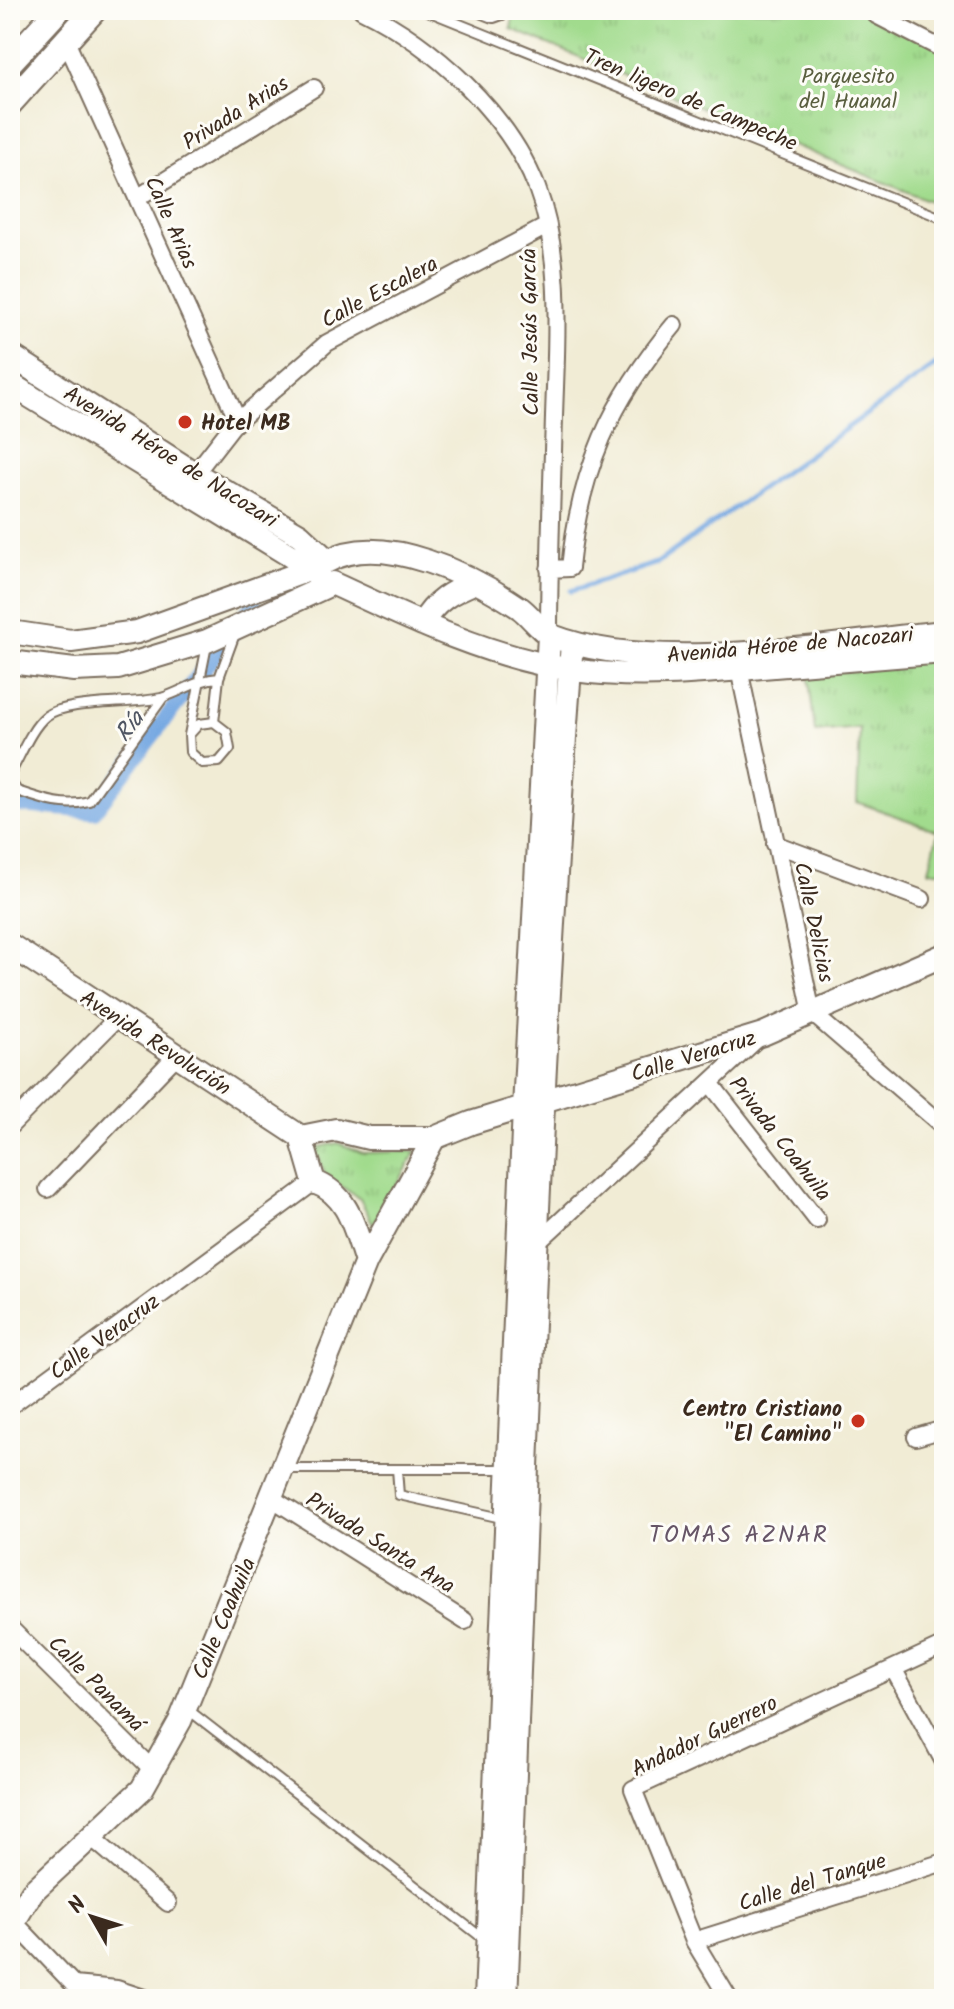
<svg xmlns="http://www.w3.org/2000/svg" width="954" height="2009" font-family="Kalam,sans-serif">
<style>
.park{fill:url(#park-tufts);stroke:#6e8256;stroke-width:2}
.lines{fill:none;stroke-linecap:round;stroke-linejoin:round}
.stream{stroke:#77a9e2;stroke-width:5}
.canal{stroke:#77a9e2;stroke-width:16}
.lane-casing{stroke:#7b6e5e;stroke-width:12}
.street-casing{stroke:#7b6e5e;stroke-width:20}
.secondary-casing{stroke:#7b6e5e;stroke-width:26}
.primary-casing{stroke:#7b6e5e;stroke-width:28}
.lane{stroke:#fff;stroke-width:8}
.street{stroke:#fff;stroke-width:16}
.secondary{stroke:#fff;stroke-width:22}
.primary{stroke:#fff;stroke-width:24}
.poi-dot{fill:#c8321e;stroke:#fdfcf7;stroke-width:3}
.labels{text-anchor:middle;stroke-width:6;stroke-linejoin:round;paint-order:stroke}
.park-label{font-size:22px;fill:#5a5f3f;stroke:#fdfcf7}
.street-label{font-size:22px;fill:#3b2a1e;stroke:#fdfcf7}
.poi-label{font-size:22px;font-weight:bold;fill:#3b2a1e;stroke:#fdfcf7;text-anchor:start}
.water-label{font-size:24px;font-style:italic;fill:#505663;stroke:#fdfcf7}
.neighbourhood-label{font-size:24px;letter-spacing:2px;fill:#665567;stroke:#fdfcf7}
</style>
<defs>
<pattern id="park-tufts" width="24" height="20" patternUnits="userSpaceOnUse" patternTransform="scale(2)"><rect width="24" height="20" fill="#a1db8d"/><path d="M3 7l-1-3M5 7V3M7 7l1-3M15 17l-1-3M17 17v-4M19 17l1-3" fill="none" stroke="#8cbc79"/></pattern>
</defs>
<rect width="100%" height="100%" fill="#fdfcf7"/>
<filter id="ink" filterUnits="userSpaceOnUse"><feTurbulence type="fractalNoise" baseFrequency=".0125" numOctaves="2"/><feDisplacementMap in="SourceGraphic" scale="16" xChannelSelector="R" yChannelSelector="G"/><feConvolveMatrix kernelMatrix="1 2 1 2 8 2 1 2 1" color-interpolation-filters="sRGB"/></filter>
<filter id="wash" filterUnits="userSpaceOnUse"><feTurbulence type="fractalNoise" baseFrequency=".006" numOctaves="4" result="noise"/><feDisplacementMap in="SourceGraphic" scale="32" xChannelSelector="R" yChannelSelector="G"/><feGaussianBlur stdDeviation="1.8" result="paint"/><feColorMatrix in="noise" values="0 0 0 0 0 0 0 0 0 0 0 0 0 0 0 0 0 1.4 0 .05"/><feComposite in="paint" operator="in"/></filter>
<g filter="url(#wash)">
<rect width="100%" height="100%" fill="#f1ecd5"/>
<path class="park" d="M514 10H879L944 51V207L511 29Z
M944 652V871H929L938 831 857 802 860 728 815 732 807 663Z
M338 1143 363 1153 417 1151 373 1224 360 1199 326 1176 315 1148Z"/>
<g class="lines">
<path class="stream" d="M571 591 657 563 944 359"/>
<path class="canal" d="M10 804 94 811 254 604"/>
</g>
</g>
<g filter="url(#ink)">
<g class="lines">
<g class="lane-casing">
<path id="lane" d="M425 10 944 219
M214 722 219 678 235 634
M189 735 199 724 214 722 227 732 230 749 219 762 202 763 190 752 189 735 207 645
M10 774C20 757 31 728 46 716 67 700 131 705 161 698 182 692 197 679 219 678
M10 780 17 791C41 799 64 808 89 801L163 698
M285 1469H508
M397 1469 399 1495 506 1519
M186 1708 485 1940"/>
</g>
<g class="street-casing">
<path id="street" d="M362 10C433 45 508 113 537 188 564 259 556 343 554 417 552 490 549 562 549 635
M483 10 493 14 504 10
M879 10 876 15 944 50
M66 41 238 421
M137 198 314 88
M190 480 232 426 327 343 547 226
M549 569 570 568C580 469 611 400 674 325
M742 661 739 669 812 1013 944 1127
M775 844 922 899
M710 1083 817 1220
M10 1126 118 1017
M48 1189 176 1056
M538 1242 757 1039
M10 1406 314 1182
M916 1437 944 1429
M273 1499 465 1621
M10 1628 153 1770
M894 1670 944 1762
M91 1837 168 1903
M15 1923 74 1985 117 1989 147 1999
M694 1941 944 1862
M729 1999 694 1941 633 1789 944 1645"/>
</g>
<g class="secondary-casing">
<path id="secondary" d="M10 355 194 473 300 535 328 561C382 530 474 577 520 608 531 616 540 631 552 636 654 676 834 643 944 632
M10 384 312 569 325 587 332 583C409 619 488 657 573 670 635 679 699 673 762 667 822 662 883 657 944 652
M422 624C435 601 451 592 476 582
M10 632 71 641 137 632 320 566
M10 662 74 670 118 668 207 641 325 587
M10 945 301 1137 336 1130 369 1138H434L471 1123 763 1034 944 955
M301 1137 314 1182C349 1194 355 1230 366 1262
M10 1928 32 1892 142 1789 180 1721 366 1262 434 1138
M486 1999 524 1108 549 635
M506 1999C525 1547 537 1094 572 643"/>
</g>
<g class="primary-casing">
<path id="primary" d="M10 62 58 10
M10 103 94 10"/>
</g>
<use href="#lane" class="lane"/>
<use href="#street" class="street"/>
<use href="#secondary" class="secondary"/>
<use href="#primary" class="primary"/>
</g>
</g>
<g class="poi-dot">
<circle cx="185" cy="422" r="8"/>
<circle cx="858" cy="1421" r="8"/>
</g>
<g class="labels">
<g class="park-label">
<text x="848" y="83">Parquesito<tspan x="848" dy="25">del Huanal</tspan></text>
</g>
<g class="street-label">
<text transform="translate(691 99) rotate(23)" y="8">Tren ligero de Campeche</text>
<text transform="translate(235 112) rotate(-32)" y="8">Privada Arias</text>
<text transform="translate(172 222) rotate(66)" y="8">Calle Arias</text>
<text transform="translate(379 291) rotate(-28)" y="8">Calle Escalera</text>
<text transform="translate(529 332) rotate(-91)" y="8">Calle Jesús García</text>
<text transform="translate(171 456) rotate(32)" y="8">Avenida Héroe de Nacozari</text>
<text transform="translate(790 644) rotate(-5)" y="8">Avenida Héroe de Nacozari</text>
<text transform="translate(815 922) rotate(78)" y="8">Calle Delicias</text>
<text transform="translate(156 1042) rotate(33)" y="8">Avenida Revolución</text>
<text transform="translate(693 1055) rotate(-17)" y="8">Calle Veracruz</text>
<text transform="translate(781 1138) rotate(52)" y="8">Privada Coahuila</text>
<text transform="translate(104 1336) rotate(-36)" y="8">Calle Veracruz</text>
<text transform="translate(381 1542) rotate(32)" y="8">Privada Santa Ana</text>
<text transform="translate(223 1618) rotate(-67)" y="8">Calle Coahuila</text>
<text transform="translate(97 1683) rotate(45)" y="8">Calle Panamá</text>
<text transform="translate(704 1735) rotate(-26)" y="8">Andador Guerrero</text>
<text transform="translate(812 1881) rotate(-17)" y="8">Calle del Tanque</text>
</g>
<g class="poi-label">
<text x="201" y="430">Hotel MB</text>
<text x="842" y="1416" text-anchor="end">Centro Cristiano<tspan x="842" dy="25">"El Camino"</tspan></text>
</g>
<g class="water-label">
<text transform="translate(129 726) rotate(-52)" y="8">Ría</text>
</g>
<g class="neighbourhood-label">
<text x="739" y="1542">TOMAS AZNAR</text>
</g>
</g>
<rect width="954" height="2009" fill="none" stroke="#fdfcf7" stroke-width="40"/>
<g transform="translate(92 1917) rotate(309)" stroke="#fdfcf7" stroke-width="6" paint-order="stroke">
<path d="M0-6L14 30L0 20L-14 30Z" fill="#3b2a1e"/>
<text y="-12" font-size="22" font-weight="bold" text-anchor="middle" fill="#3b2a1e">N</text>
</g>
</svg>
